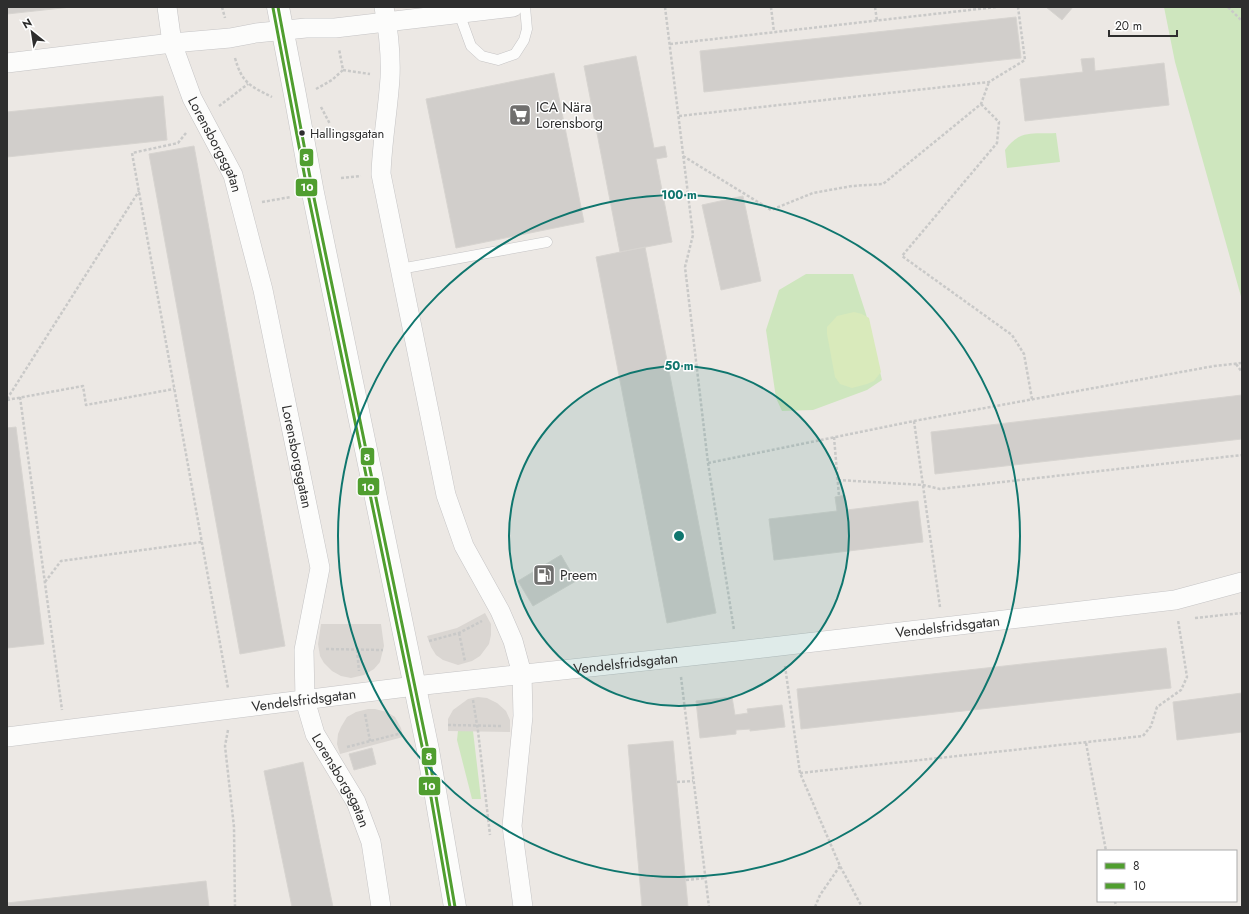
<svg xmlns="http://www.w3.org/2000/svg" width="1249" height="914" font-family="Jost,sans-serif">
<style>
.green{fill:#cee6be}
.pitch{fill:#d9eabb}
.plaza{fill:#dad6d2}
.building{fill:#d1cecb;stroke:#d7d4d0}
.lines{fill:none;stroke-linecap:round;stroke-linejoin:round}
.lane-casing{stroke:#c5c4c5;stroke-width:11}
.street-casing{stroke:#c5c4c5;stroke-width:20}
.secondary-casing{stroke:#c5c4c5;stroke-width:23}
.path{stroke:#c9c9c8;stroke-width:2.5;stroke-dasharray:3 2;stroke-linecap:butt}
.lane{stroke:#fcfcfb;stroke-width:10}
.street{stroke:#fcfcfb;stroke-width:19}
.secondary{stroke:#fcfcfb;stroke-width:22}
.bus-1-casing{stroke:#fff;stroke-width:6}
.bus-2-casing{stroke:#fff;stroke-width:6}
.bus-1{stroke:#509e2f;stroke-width:3}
.bus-2{stroke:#509e2f;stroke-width:3}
.ring{fill:none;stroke:#0f766e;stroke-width:2}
.bus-dot{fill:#2e2e2e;stroke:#fff;stroke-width:1.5}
.labels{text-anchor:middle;stroke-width:3;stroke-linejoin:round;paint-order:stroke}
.bus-label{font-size:13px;fill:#2e2e2e;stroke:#fff;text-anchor:start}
.poi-label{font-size:14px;fill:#2e2e2e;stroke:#fff;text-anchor:start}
.street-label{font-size:14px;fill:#2e2e2e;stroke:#fff}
.centre{fill:#0f766e;stroke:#fff;stroke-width:2}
.ring-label{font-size:12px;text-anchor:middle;font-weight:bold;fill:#0f766e;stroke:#fff;stroke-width:3;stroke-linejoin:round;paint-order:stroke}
.line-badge{stroke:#fff;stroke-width:1.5}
.badge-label{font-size:11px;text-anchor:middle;font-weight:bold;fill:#fff}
</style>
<rect width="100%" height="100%" fill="#ece8e4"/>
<path class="green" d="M1164 7H1242V300L1175 62Z
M1056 133 1060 162 1007 168 1005 150C1020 129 1033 134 1056 133Z
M806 274H853L866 314 882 380 867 390 813 410 782 411 776 398 766 330 779 290Z
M458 731H473L481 799H472L457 740Z"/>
<path class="pitch" d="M854 312 862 314 869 318 881 372 874 381 867 384 852 388 840 384 835 377 827 334V327L837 316Z"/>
<path class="plaza" d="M485 613 491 624V635L489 644 480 656 472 661 458 665 443 660 436 655 431 647 427 636 457 628Z
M321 624H381L384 646 380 662 374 669 364 675 351 678 341 676 332 671 324 663 320 656 318 644Z
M478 697 487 698 497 703 506 711 510 720V732L448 731V719L453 710 468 699Z
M368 709H375L387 712 395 717 401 728 403 737 340 754 337 744 338 734 341 727 347 717 356 712Z"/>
<path class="building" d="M7 7H71L7 14Z
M1046 7H1073L1062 20Z
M1016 17 1021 58 704 92 700 51Z
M636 56 654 148 665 146 667 157 656 159 672 242 620 252 584 66Z
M1094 58 1095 71 1164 63 1169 105 1025 121 1020 79 1083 72 1081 59Z
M554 73 584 222 456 248 426 99Z
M163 96 167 140 7 157V112Z
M194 146 285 646 240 654 149 154Z
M743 196 761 281 721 290 702 205Z
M645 247 716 613 667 623 596 257Z
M1242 395V439L935 474 931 432Z
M16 427 44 644 7 648V428Z
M845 495 847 510 918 501 923 542 774 560 769 519 837 511 835 497Z
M561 555 576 581 533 606 518 581Z
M1166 648 1171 688 801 729 797 689Z
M1242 693V732L1177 740 1173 702Z
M732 697 735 715 748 713 747 709 782 705 785 727 750 731V729L736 730V734L700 738 696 701Z
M673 741 688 907H642L628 745Z
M372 748 376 764 354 770 349 754Z
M303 762 312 805 333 907H292L264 771Z
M206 881 209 907H7V903Z"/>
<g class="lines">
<g class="lane-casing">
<path id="lane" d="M459 13 471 46 482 56 498 60 515 54 524 40 527 29 525 7
M400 269 547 242"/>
</g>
<g class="street-casing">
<g id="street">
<path id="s1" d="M167 7 172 43 192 98 233 175 263 290 320 568 304 650 305 700 315 734 356 802 371 842 381 907"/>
<path d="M384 7C388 28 391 56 390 78 388 110 382 142 381 174L446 495 464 546 500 611 513 641 522 674 523 716 512 826 523 907"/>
<path d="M7 63 172 43 230 38 256 33 306 28H335L513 7"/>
<path id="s2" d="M7 737 415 686 737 651 1175 600 1242 582"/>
</g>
</g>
<g class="secondary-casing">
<path id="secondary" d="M278 7 295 95 313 193 428 750 455 907"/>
</g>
<path class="path" d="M222 7 225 18
M665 7 693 235 685 267 708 463 734 630
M771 7 774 32
M875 7 877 21
M1228 7 1242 21
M670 44 996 7
M235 58C242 83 250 86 272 97
M343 70 370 74
M316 89 332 80 343 70 339 49
M981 104 999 122 997 143 902 256 1012 335 1024 354 1032 399
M219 106 248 84
M321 107 330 124
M679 116 989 82 1025 60 1018 7
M186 133 178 143 132 153 228 688
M683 156 771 210 813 193 852 186 883 184 981 104 989 82
M341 178 361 176
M262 202 291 197
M1236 364 1242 372
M20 397 62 710
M7 399 139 191
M7 400 83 386 86 405 174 389
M914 421 940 607
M834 437 839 496
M708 463 914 421 1214 366 1242 363
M838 480 923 485 940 489 1242 455
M45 582 61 561 202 542
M1195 618 1242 613
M459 633 465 661
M429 641 459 633 482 621
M326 649 383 650
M357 650 359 671
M785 666 800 773 840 866 862 907
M681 677 709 907
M473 700 478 731 490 835
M365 714 370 741
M448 725 502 726
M228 730 225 746 234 827 235 907
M1086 743 1106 851
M347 747 402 733
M800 773 1143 736 1151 726 1157 707 1181 690 1187 677 1178 620
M677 782 693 781
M686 880 705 878
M1115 901 1116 907
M815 907 820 895 840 866"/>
<use href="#lane" class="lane"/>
<use href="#street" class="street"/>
<use href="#secondary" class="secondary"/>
<g class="bus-1-casing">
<path id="bus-1" d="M278 7 313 193 428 750 455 907"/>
</g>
<g class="bus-2-casing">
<path id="bus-2" d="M273 8 308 194 423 751 450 907"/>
</g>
<use href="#bus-1" class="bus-1"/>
<use href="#bus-2" class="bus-2"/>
</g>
<circle cx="679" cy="536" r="170" fill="#0f766e" fill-opacity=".12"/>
<g class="ring">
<circle cx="679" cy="536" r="170"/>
<circle cx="679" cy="536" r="341"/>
</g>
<defs>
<g id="supermarket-square" transform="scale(1.15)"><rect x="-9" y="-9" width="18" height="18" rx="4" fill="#706f6e" stroke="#fff"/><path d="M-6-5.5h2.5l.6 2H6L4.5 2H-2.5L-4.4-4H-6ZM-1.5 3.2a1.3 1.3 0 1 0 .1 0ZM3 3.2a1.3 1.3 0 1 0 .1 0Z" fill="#fff"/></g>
<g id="fuel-square" transform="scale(1.15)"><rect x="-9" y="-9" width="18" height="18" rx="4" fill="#706f6e" stroke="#fff"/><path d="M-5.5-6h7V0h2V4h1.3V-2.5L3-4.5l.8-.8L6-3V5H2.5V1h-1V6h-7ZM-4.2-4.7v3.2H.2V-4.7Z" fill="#fff"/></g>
</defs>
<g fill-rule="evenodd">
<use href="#supermarket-square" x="520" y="115"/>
<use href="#fuel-square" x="544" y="575"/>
</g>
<circle class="bus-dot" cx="302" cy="133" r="3.5"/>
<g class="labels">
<g class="bus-label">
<text x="310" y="138">Hallingsgatan</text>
</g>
<g class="poi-label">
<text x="536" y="112">ICA Nära<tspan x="536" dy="16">Lorensborg</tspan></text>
<text x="560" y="580">Preem</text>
</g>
<g class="street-label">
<text dy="5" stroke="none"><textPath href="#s1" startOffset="147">Lorensborgsgatan</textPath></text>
<text dy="5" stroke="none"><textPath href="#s1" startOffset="471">Lorensborgsgatan</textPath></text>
<text dy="5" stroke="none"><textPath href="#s2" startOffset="947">Vendelsfridsgatan</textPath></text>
<text dy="5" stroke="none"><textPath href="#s2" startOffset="623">Vendelsfridsgatan</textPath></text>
<text dy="5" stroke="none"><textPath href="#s2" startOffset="299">Vendelsfridsgatan</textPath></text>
<text dy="5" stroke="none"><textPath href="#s1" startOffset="807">Lorensborgsgatan</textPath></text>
</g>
</g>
<circle cx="679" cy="536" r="6" class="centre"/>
<g class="ring-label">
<text x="679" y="199">100 m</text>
<text x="679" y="370">50 m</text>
</g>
<g class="line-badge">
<rect x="299" y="148" width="15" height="19" rx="4" fill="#509e2f"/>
<rect x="295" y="178" width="23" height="19" rx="4" fill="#509e2f"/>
<rect x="360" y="447" width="15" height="19" rx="4" fill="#509e2f"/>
<rect x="357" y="477" width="23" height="19" rx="4" fill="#509e2f"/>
<rect x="421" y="747" width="16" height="19" rx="4" fill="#509e2f"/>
<rect x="418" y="776" width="23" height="20" rx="4" fill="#509e2f"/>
</g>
<g class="badge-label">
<text x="306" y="161">8</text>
<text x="307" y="191">10</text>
<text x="367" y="461">8</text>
<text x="368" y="491">10</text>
<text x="429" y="760">8</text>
<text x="429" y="790">10</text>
</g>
<rect width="1249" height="914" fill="none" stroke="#2e2e2e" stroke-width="16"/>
<rect x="1097" y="850" width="140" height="52" fill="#ffffff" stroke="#ababab"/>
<rect x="1105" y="863" width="20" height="6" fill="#509e2f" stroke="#ababab"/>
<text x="1133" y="870" font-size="12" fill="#2e2e2e">8</text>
<rect x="1105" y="883" width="20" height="6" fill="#509e2f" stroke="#ababab"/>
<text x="1133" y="890" font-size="12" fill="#2e2e2e">10</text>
<g transform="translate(32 32) rotate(330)" stroke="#ffffff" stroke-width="3" paint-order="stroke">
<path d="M0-3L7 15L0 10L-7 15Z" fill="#2e2e2e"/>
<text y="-6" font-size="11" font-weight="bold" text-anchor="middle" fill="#2e2e2e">N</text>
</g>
<path d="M1109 30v6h68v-6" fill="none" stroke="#2e2e2e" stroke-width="2"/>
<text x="1115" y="30" font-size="12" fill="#2e2e2e" stroke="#ffffff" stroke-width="3" paint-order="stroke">20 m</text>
</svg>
